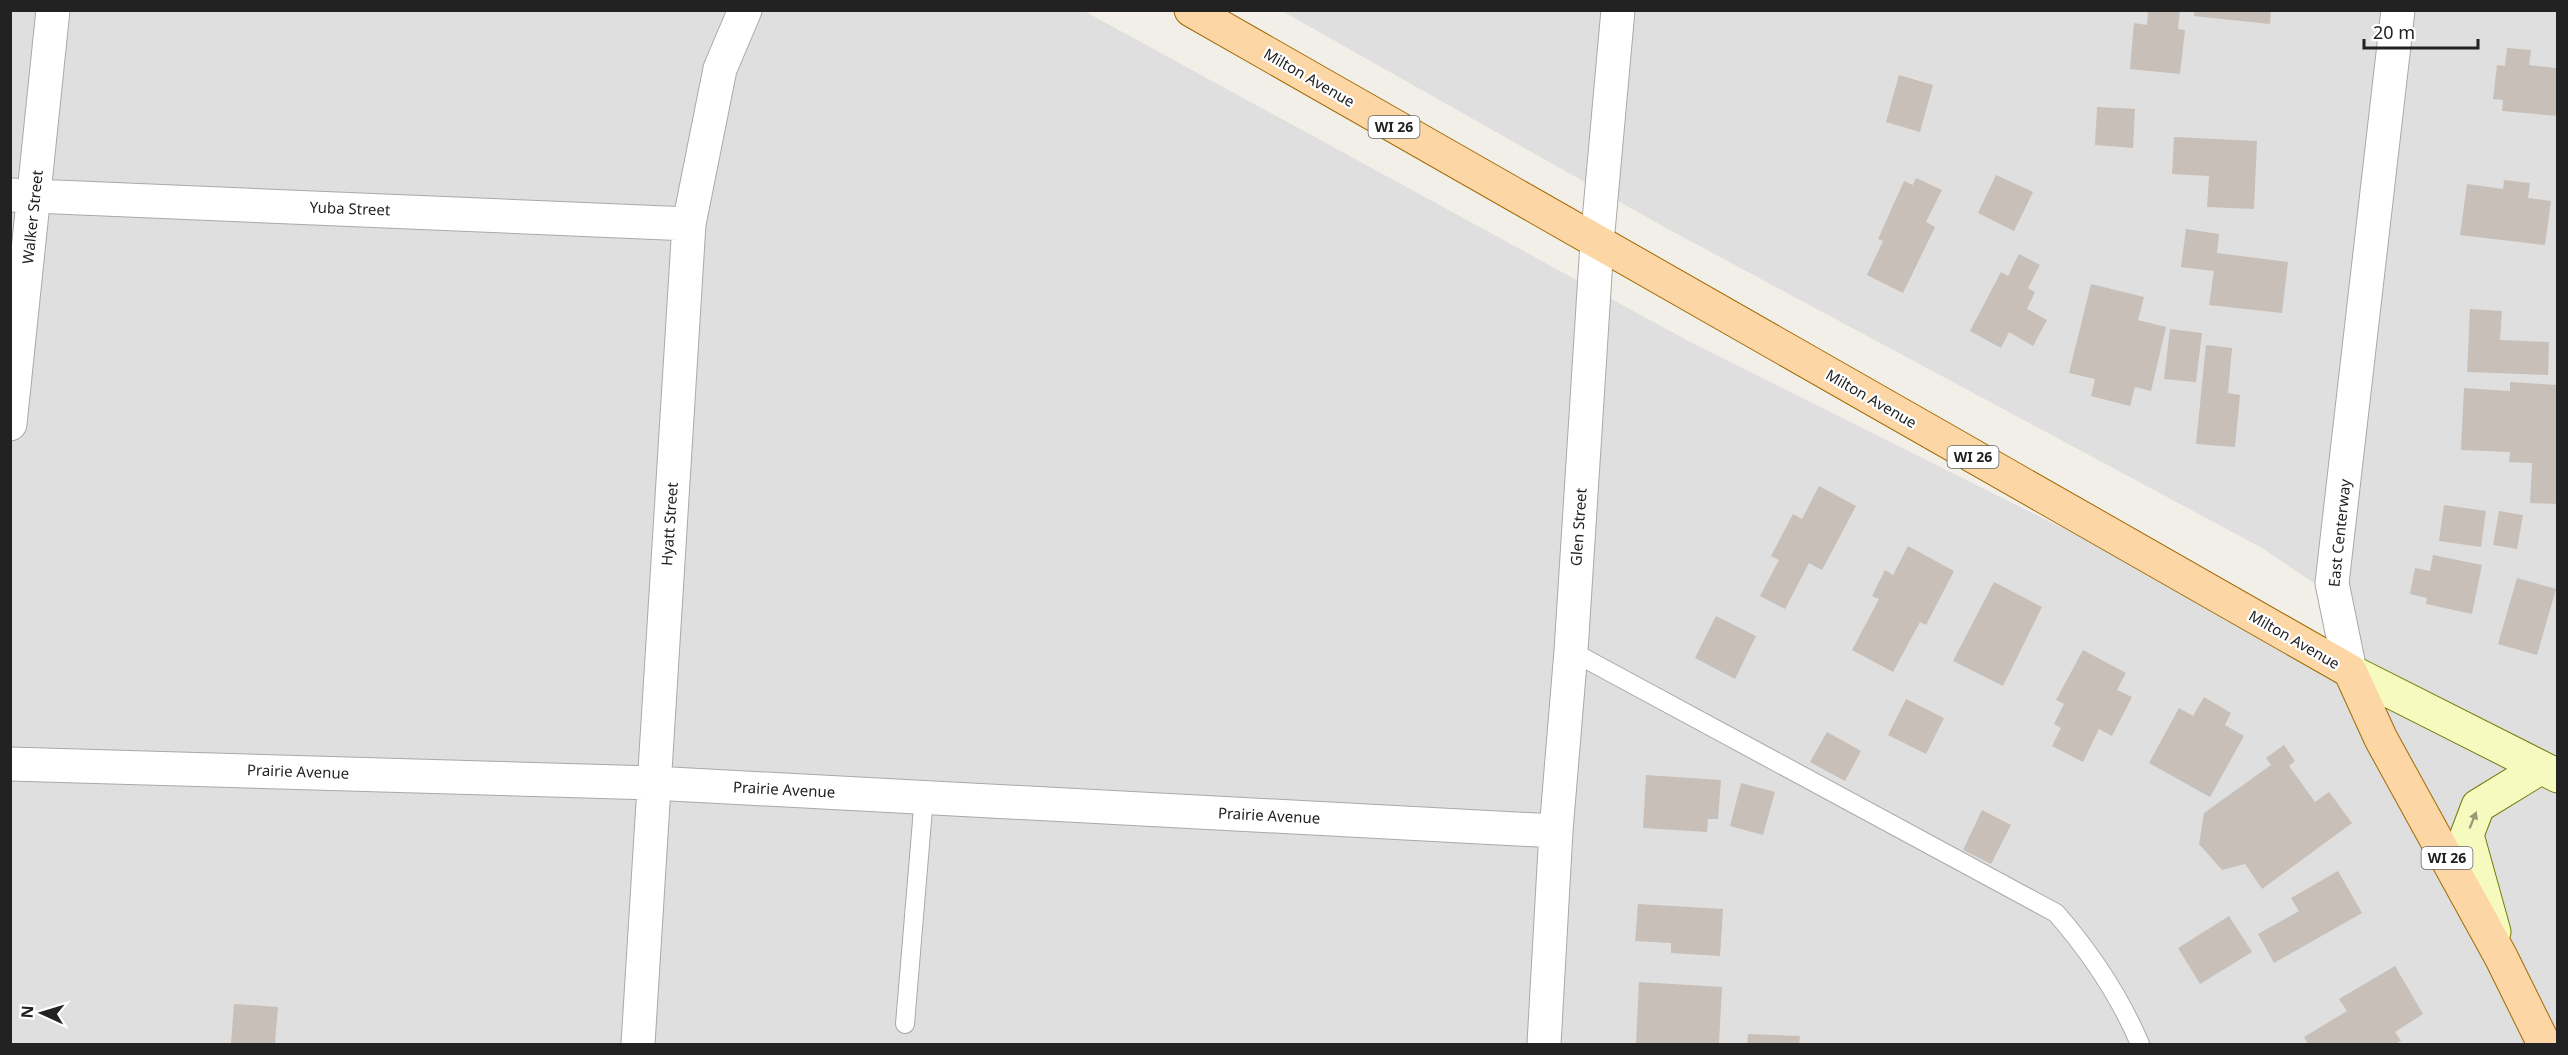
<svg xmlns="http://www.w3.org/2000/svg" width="2568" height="1055" font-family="'Noto Sans',sans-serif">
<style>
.residential{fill:#e0dfdf}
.building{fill:#c7bfb8}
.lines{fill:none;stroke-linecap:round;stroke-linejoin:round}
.service-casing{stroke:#a9a9a9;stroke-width:20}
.minor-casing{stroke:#a9a9a9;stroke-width:35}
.secondary-casing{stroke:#707d05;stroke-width:35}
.primary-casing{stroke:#a06b00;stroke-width:35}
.service{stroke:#fff;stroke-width:18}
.minor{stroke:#fff;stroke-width:33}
.secondary{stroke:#f7fabf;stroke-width:33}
.primary{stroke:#fcd6a4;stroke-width:33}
.oneway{fill:#979978}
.labels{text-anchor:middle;stroke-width:4.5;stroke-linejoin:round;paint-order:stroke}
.shield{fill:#fff;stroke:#646464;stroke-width:1.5}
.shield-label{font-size:14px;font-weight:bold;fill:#222}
.street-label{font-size:15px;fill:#222;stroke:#fff}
</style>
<rect width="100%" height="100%" fill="#f2efe9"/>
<path class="residential" d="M10 11H1084L1692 343 2349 671 2355 611 2262 548 1666 228 1282 11H2557V1044H11Z"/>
<path class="building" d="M2148 10H2180L2178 29 2185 30 2180 74 2130 69 2134 23 2147 25Z
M2195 10H2271L2270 24 2194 16Z
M2507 48 2531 50 2529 65 2556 68 2558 116 2502 111 2503 100 2493 99 2497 65 2505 66Z
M1899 75 1933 85 1920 132 1886 122Z
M2097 107 2135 109 2133 148 2095 145Z
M2174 137 2257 141 2254 209 2207 207 2209 176 2172 174Z
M1996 175 2033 192 2014 231 1978 213Z
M1916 178 1942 190 1926 222 1935 227 1903 293 1867 275 1883 241 1878 239 1904 181 1913 185Z
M2504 180 2530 183 2528 198 2551 201 2545 245 2460 235 2467 184 2503 189Z
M2186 229 2219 234 2217 253 2288 262 2282 313 2209 305 2214 271 2181 267Z
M2019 254 2040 265 2028 288 2035 292 2027 309 2047 320 2033 346 2009 332 2001 348 1970 331 2001 272 2008 276Z
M2091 284 2144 297 2138 320 2166 327 2151 391 2135 387 2130 406 2091 396 2095 379 2069 373Z
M2470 309 2502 311 2500 340 2549 342 2548 375 2467 372Z
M2170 329 2202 333 2196 382 2164 379Z
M2206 345 2232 348 2228 393 2240 395 2235 447 2196 444Z
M2510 382 2558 385V504L2530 503 2532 463 2509 462 2510 452 2461 450 2464 388 2510 391Z
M1819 486 1856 506 1822 570 1809 563 1785 609 1760 596 1779 560 1771 556 1793 514 1802 519Z
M2444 505 2486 511 2481 547 2439 541Z
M2499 511 2523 515 2517 549 2493 545Z
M1908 546 1954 571 1926 625 1920 622 1893 672 1852 650 1879 599 1872 596 1885 570 1893 575Z
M2433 555 2482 565 2472 614 2426 604 2427 598 2410 594 2415 568 2430 571Z
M2517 578 2556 589 2537 655 2498 644Z
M1994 582 2042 607 2003 686 1953 661Z
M1716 616 1756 636 1735 679 1695 658Z
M2083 650 2126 673 2117 690 2132 697 2112 736 2099 729 2083 762 2052 746 2061 728 2054 724 2064 704 2056 700Z
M2204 697 2231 713 2225 725 2244 736 2210 797 2149 763 2179 708 2193 716Z
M1906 699 1944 718 1926 754 1888 735Z
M1827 732 1861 751 1845 781 1810 762Z
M2284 745 2295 761 2289 766 2315 802 2329 792 2352 823 2262 889 2245 864 2222 870 2199 844 2204 813 2271 765 2266 758Z
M1646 775 1721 780 1718 819H1708L1707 832 1643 828Z
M1741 783 1775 792 1763 835 1730 826Z
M1982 810 2011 825 1991 864 1963 850Z
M2338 871 2362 913 2274 963 2258 934 2299 911 2291 898Z
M1638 904 1723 909 1720 956 1671 953V943L1635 941Z
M2229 916 2252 952 2200 984 2178 948Z
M2395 966 2423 1014 2395 1032 2401 1041 2395 1044H2308L2304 1037 2347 1011 2339 999Z
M1639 982 1722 987 1719 1044 1636 1043Z
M234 1004 278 1007 275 1044H231Z
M1748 1034 1800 1036 1799 1044H1747Z"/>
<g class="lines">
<g class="service-casing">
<path id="service" d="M1571 651 2056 913C2090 952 2120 997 2140 1044
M905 1024 924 797"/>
</g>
<g class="minor-casing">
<path id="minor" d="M10 195 689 224
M10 424 53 10
M2350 671 2332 583 2398 10
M10 764 653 783 1556 831
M638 1044 689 224 720 69 745 10
M1544 1044 1556 831 1571 651 1597 243 1618 10"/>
</g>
<g class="secondary-casing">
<path id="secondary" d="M2350 671 2558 776
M2494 932 2467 835 2478 806 2540 768"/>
</g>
<g class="primary-casing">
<path id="primary" d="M1191 10 2350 671 2381 739 2501 957 2544 1044"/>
</g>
<use href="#service" class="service"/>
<use href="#minor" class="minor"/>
<use href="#secondary" class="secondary"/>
<use href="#primary" class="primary"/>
</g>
<defs><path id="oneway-solid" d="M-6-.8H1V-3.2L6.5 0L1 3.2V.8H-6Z" transform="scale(1.5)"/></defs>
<use class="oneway" href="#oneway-solid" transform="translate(2473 820) rotate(-68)"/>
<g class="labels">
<g class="shield">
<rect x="1368.5" y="116" width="51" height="22" rx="4.5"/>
<rect x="1947.5" y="446" width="51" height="22" rx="4.5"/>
<rect x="2421.5" y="847" width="51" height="22" rx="4.5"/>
</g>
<g class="shield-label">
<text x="1394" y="132">WI 26</text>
<text x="1973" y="462">WI 26</text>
<text x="2447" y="863">WI 26</text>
</g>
<g class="street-label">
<text transform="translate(1309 78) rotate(30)" y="5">Milton Avenue</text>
<text transform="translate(350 209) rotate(2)" y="5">Yuba Street</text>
<text transform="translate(33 217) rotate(-84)" y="5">Walker Street</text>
<text transform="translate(1871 399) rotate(30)" y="5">Milton Avenue</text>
<text transform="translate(670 524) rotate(-86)" y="5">Hyatt Street</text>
<text transform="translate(1579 527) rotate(-86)" y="5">Glen Street</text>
<text transform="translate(2340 533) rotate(-84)" y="5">East Centerway</text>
<text transform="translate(2294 640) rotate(30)" y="5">Milton Avenue</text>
<text transform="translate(298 772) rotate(2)" y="5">Prairie Avenue</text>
<text transform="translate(784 790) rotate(3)" y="5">Prairie Avenue</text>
<text transform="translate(1269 816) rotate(3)" y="5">Prairie Avenue</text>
</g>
</g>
<rect width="2568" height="1055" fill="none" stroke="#222222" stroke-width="24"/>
<g transform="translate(42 1013) rotate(274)" stroke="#ffffff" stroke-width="4.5" paint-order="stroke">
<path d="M0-4.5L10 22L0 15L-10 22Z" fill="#222222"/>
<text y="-9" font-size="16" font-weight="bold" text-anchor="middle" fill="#222222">N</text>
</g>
<path d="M2364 39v9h114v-9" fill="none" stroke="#222222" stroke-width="3"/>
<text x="2373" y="39" font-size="18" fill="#222222" stroke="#ffffff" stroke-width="4.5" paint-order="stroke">20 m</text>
</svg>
